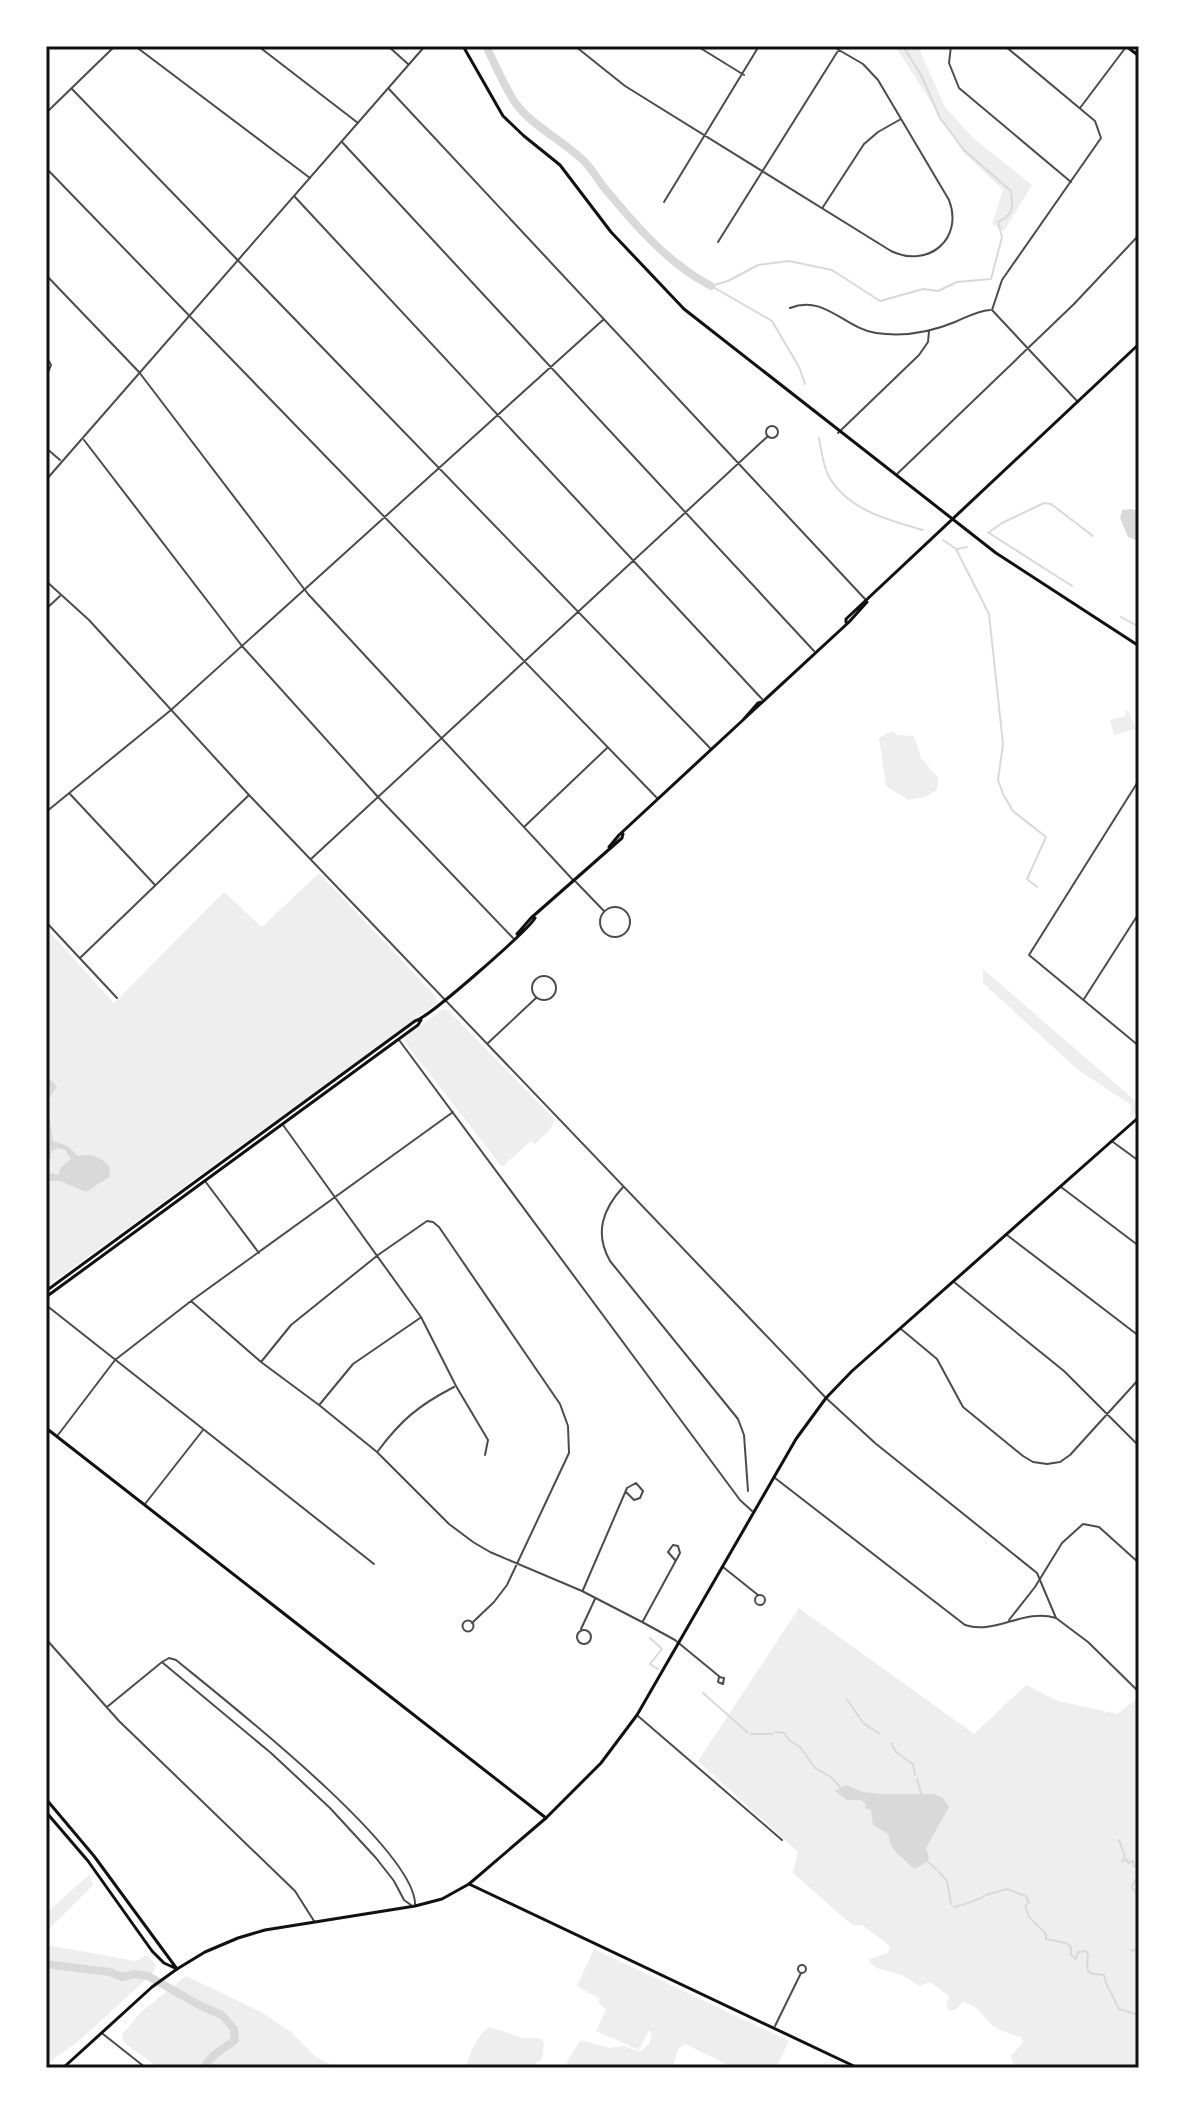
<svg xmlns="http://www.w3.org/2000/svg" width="1185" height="2114" viewBox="0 0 1185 2114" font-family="'Alegreya Sans',sans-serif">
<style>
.green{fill:#eee}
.water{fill:#d9d9d9}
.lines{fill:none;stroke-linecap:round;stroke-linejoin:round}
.stream{stroke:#d9d9d9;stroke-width:2}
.river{stroke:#d9d9d9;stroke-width:8}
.minor{stroke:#4c4c4c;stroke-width:2}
.tertiary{stroke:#4c4c4c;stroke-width:2}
.secondary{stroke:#111;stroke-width:3}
.primary{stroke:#111;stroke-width:3}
.trunk{stroke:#111;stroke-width:3}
.neatline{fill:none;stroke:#111;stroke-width:3}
</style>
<rect width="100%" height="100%" fill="#fff"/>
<!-- green -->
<path class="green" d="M895,46H922L920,51L945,107L973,138L1032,185L1004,231L992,224L1003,190L963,152Z
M1128,710L1136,729L1114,735L1110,720L1126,716L1125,712Z
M892,731L897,735L914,736L921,758L938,778L937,790L926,797L908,800L886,786L879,738Z
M319,873L436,997L437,1003L46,1287V928L114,1003L224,892L262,927Z
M983,969L1139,1104V1110L1130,1117L1131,1105L1077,1069L983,983Z
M442,1010H448L555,1120L549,1131L535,1144L531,1141L502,1167L404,1041L405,1037Z
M799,1608L974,1734L1026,1685L1058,1701L1117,1714L1139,1697V2068L1016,2066L1012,2062L1011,2056L1023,2042L1021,2037C1013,2035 996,2030 990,2023C981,2014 977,2005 963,2002L955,2010H949L946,2005L949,1996L930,1982L919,1986L902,1975L876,1968L869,1962L870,1959L888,1953L890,1946L862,1925H852L793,1873L798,1852L698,1761Z
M89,1875L93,1885L46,1932V1913Z
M46,1945L136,1961L147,1955L156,1965L154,1972L80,2040L46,2065Z
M594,1949L789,2041L776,2068H734L685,2044L678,2049L673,2068H566L568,2059L581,2040L609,2048L624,2046L640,2052L649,2044L652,2035L649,2030L639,2050L596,2031L606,2010L598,2002L600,1999L577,1986Z
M186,1976L261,2012L291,2032L316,2057L339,2068H159L127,2045L123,2041L122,2035L140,2013Z
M489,2027L523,2038H540L544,2043L542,2059L529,2068H465C470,2054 477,2035 489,2027Z"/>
<!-- water -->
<path class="water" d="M1131,509L1139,511V541L1128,537L1120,518L1122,510Z
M46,1075L57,1087L47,1101L53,1141L68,1146L78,1156C90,1153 102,1156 110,1168L109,1177L86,1192L60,1181H46V1172L58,1175L61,1167L71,1159L65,1150L58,1148L51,1151V1158L46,1160Z
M846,1785L863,1792L881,1794H934L943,1798L949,1807L926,1848L929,1858L924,1864L914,1869C902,1855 893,1857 888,1834L873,1825L871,1810L865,1808L866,1804L861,1800H847L835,1791Z"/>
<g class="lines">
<!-- stream -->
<path class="stream" d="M711,286L728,281L758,265L789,261L832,270L880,301L923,289L938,291L957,282L991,279L1002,237L998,222C1014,215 1013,208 1011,191L964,150L940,118L921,75L903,46
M713,287L772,321L799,367L805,384
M819,438C821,450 823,464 828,475C847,510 888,520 923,530
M988,533L1002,523L1044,503L1051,504L1093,536
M989,533L1072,586
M943,540L956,549L989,614L1003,744L998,780L1003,794L1013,811L1046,837L1027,879L1037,887
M957,549L967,547
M1121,617L1139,627
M650,1638L662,1649L650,1664L658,1669
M703,1693L747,1732
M847,1699L863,1723L880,1734
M775,1732L784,1733L788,1739L800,1747L815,1768L831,1777L840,1787
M751,1734H772
M891,1743L896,1752L913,1764L915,1775
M917,1779L922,1796
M1119,1840L1125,1856L1122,1862L1127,1859L1128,1863L1133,1861L1134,1866L1137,1868V1877L1132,1887L1139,1897
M925,1859L936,1869
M938,1871L947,1881L951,1904
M986,1895L1007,1889L1026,1896L1029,1903L1025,1906L1029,1917L1046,1934V1939L1066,1943L1071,1947V1955L1076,1959L1078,1952L1086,1951L1088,1954C1086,1975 1086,1973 1104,1975L1106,1983L1119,2009L1139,2015
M954,1907C959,1906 979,1900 984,1896
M1132,1951L1137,1949L1139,1943"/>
<!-- river -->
<path class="river" d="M486,46C495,64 503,84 514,101C531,126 563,140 584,161C593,170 599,182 607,191C637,227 669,264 711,286
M46,1964L110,1972L122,1977L135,1974L148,1976L201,2006L222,2015L234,2029L235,2040L214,2055L207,2063L210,2068"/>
<!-- minor -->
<path class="minor" d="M135,46L310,178
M258,46L358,123
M388,46L408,64
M575,46L625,86L891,251C928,269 964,239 949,200L878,80L863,64L832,46
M697,46L744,75
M951,46L949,63L959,88L1071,182
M72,89L711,749
M389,89L865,599
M1080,108L1126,47
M46,113L115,46
M342,142L814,651
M46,168L658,799
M295,197L762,699
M664,202L759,46
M823,207L864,144L878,132L901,119
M718,242L841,46
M790,308C824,294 844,328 876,333C903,337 931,332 955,322C967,317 977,311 990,310
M992,310L1002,280L1101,138L1095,121L1005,46
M992,310L1078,402
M46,356L51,365L46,377
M766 432a6 6 0 1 1 12 0a6 6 0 1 1-12 0Z
M838,433L919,355L928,342L929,331
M84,440L242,646L378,797L513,938
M46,448L60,460
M896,475L1074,304L1139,235
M46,609L60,596
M1139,780L1029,955L1139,1046
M70,794L155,885
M46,812L171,710L604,319
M524,827L607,748
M311,859L768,436
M575,881L604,911
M600 922a15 15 0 1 1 30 0a15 15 0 1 1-30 0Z
M46,922L117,998
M80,958L249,795
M532 988a12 12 0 1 1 24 0a12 12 0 1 1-24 0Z
M1084,999L1139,913
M399,1040L740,1500L752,1511
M488,1043L536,998
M283,1125L421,1317L456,1386L488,1440L485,1455
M1113,1142L1139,1161
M205,1181L259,1253
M623,1187C603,1209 594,1233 610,1261L738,1419L744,1435L748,1491
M1061,1187L1139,1246
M1007,1235L1139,1336
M954,1282L1064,1371L1139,1446
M191,1301L261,1362L319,1405L377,1452L449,1524L473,1542L490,1552L582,1591L642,1622L675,1640L720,1677
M46,1305L374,1564
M901,1329L937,1359L963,1407L1023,1456L1033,1462L1047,1464L1060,1462L1070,1455L1139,1379
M261,1362L291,1325L378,1255L427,1221L433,1222L439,1227L560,1404L568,1426L569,1453L507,1585L494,1602L472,1623
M320,1404L353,1364L420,1318
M58,1435L115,1360L191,1301L453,1112
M378,1451C401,1420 419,1405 454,1387
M775,1478L965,1625C996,1635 1024,1608 1056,1618
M145,1504L203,1430
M723,1567L758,1595
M583,1590L627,1488L636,1483L643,1491L640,1498L634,1500L626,1492
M755 1600a5 5 0 1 1 10 0a5 5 0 1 1-10 0Z
M1009,1620L1035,1587L1062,1543L1083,1524L1099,1527L1139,1563
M462.5 1626a5.5 5.5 0 1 1 11 0a5.5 5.5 0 1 1-11 0Z
M643,1621L680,1553L678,1546L673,1545L668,1552L675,1560
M581,1629L595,1599
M577 1637a7 7 0 1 1 14 0a7 7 0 1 1-14 0Z
M46,1639L119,1721L295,1891L314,1921
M163,1663L271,1753L330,1808L376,1858L394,1881L404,1900L411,1905
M719,1677L724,1678L723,1684L718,1682Z
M107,1707L162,1662L169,1658L176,1660C221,1697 419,1851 415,1906
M638,1716L782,1840
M798 1969a4 4 0 1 1 8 0a4 4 0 1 1-8 0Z
M775,2026L801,1973"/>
<!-- tertiary -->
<path class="tertiary" d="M46,275L139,372L308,594L573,880
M46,480L425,46
M46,581L89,620L249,795L826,1398L875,1443L1037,1573L1056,1618L1088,1642L1139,1692
M103,2034L146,2068"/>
<!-- secondary -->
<path class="secondary" d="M463,46L503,116L524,136L560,165L611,232L684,309L996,553L1139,646
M846,622V619L1139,344
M744,719L849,622L867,602
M609,847L619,835L743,720L758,703L762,702
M517,934L531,918L622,838L623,834
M46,1291L415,1021C430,1017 528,930 535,918
M46,1297L418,1025L421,1020
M46,1428L546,1818
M46,1799L94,1856L177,1969
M46,1812L88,1861L152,1951L164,1963L177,1969"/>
<!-- primary -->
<path class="primary" d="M1126,46L1139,56
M469,1884L858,2068"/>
<!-- trunk -->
<path class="trunk" d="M63,2068L152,1987L177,1969L205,1952L238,1938L265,1930L415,1906L442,1899L469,1884L546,1818L601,1763L637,1715L796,1439L826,1398L852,1371L1139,1117"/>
</g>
<!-- border -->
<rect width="1185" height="2114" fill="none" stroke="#ffffff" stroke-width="96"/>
<rect x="48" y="48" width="1089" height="2018" class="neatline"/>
</svg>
